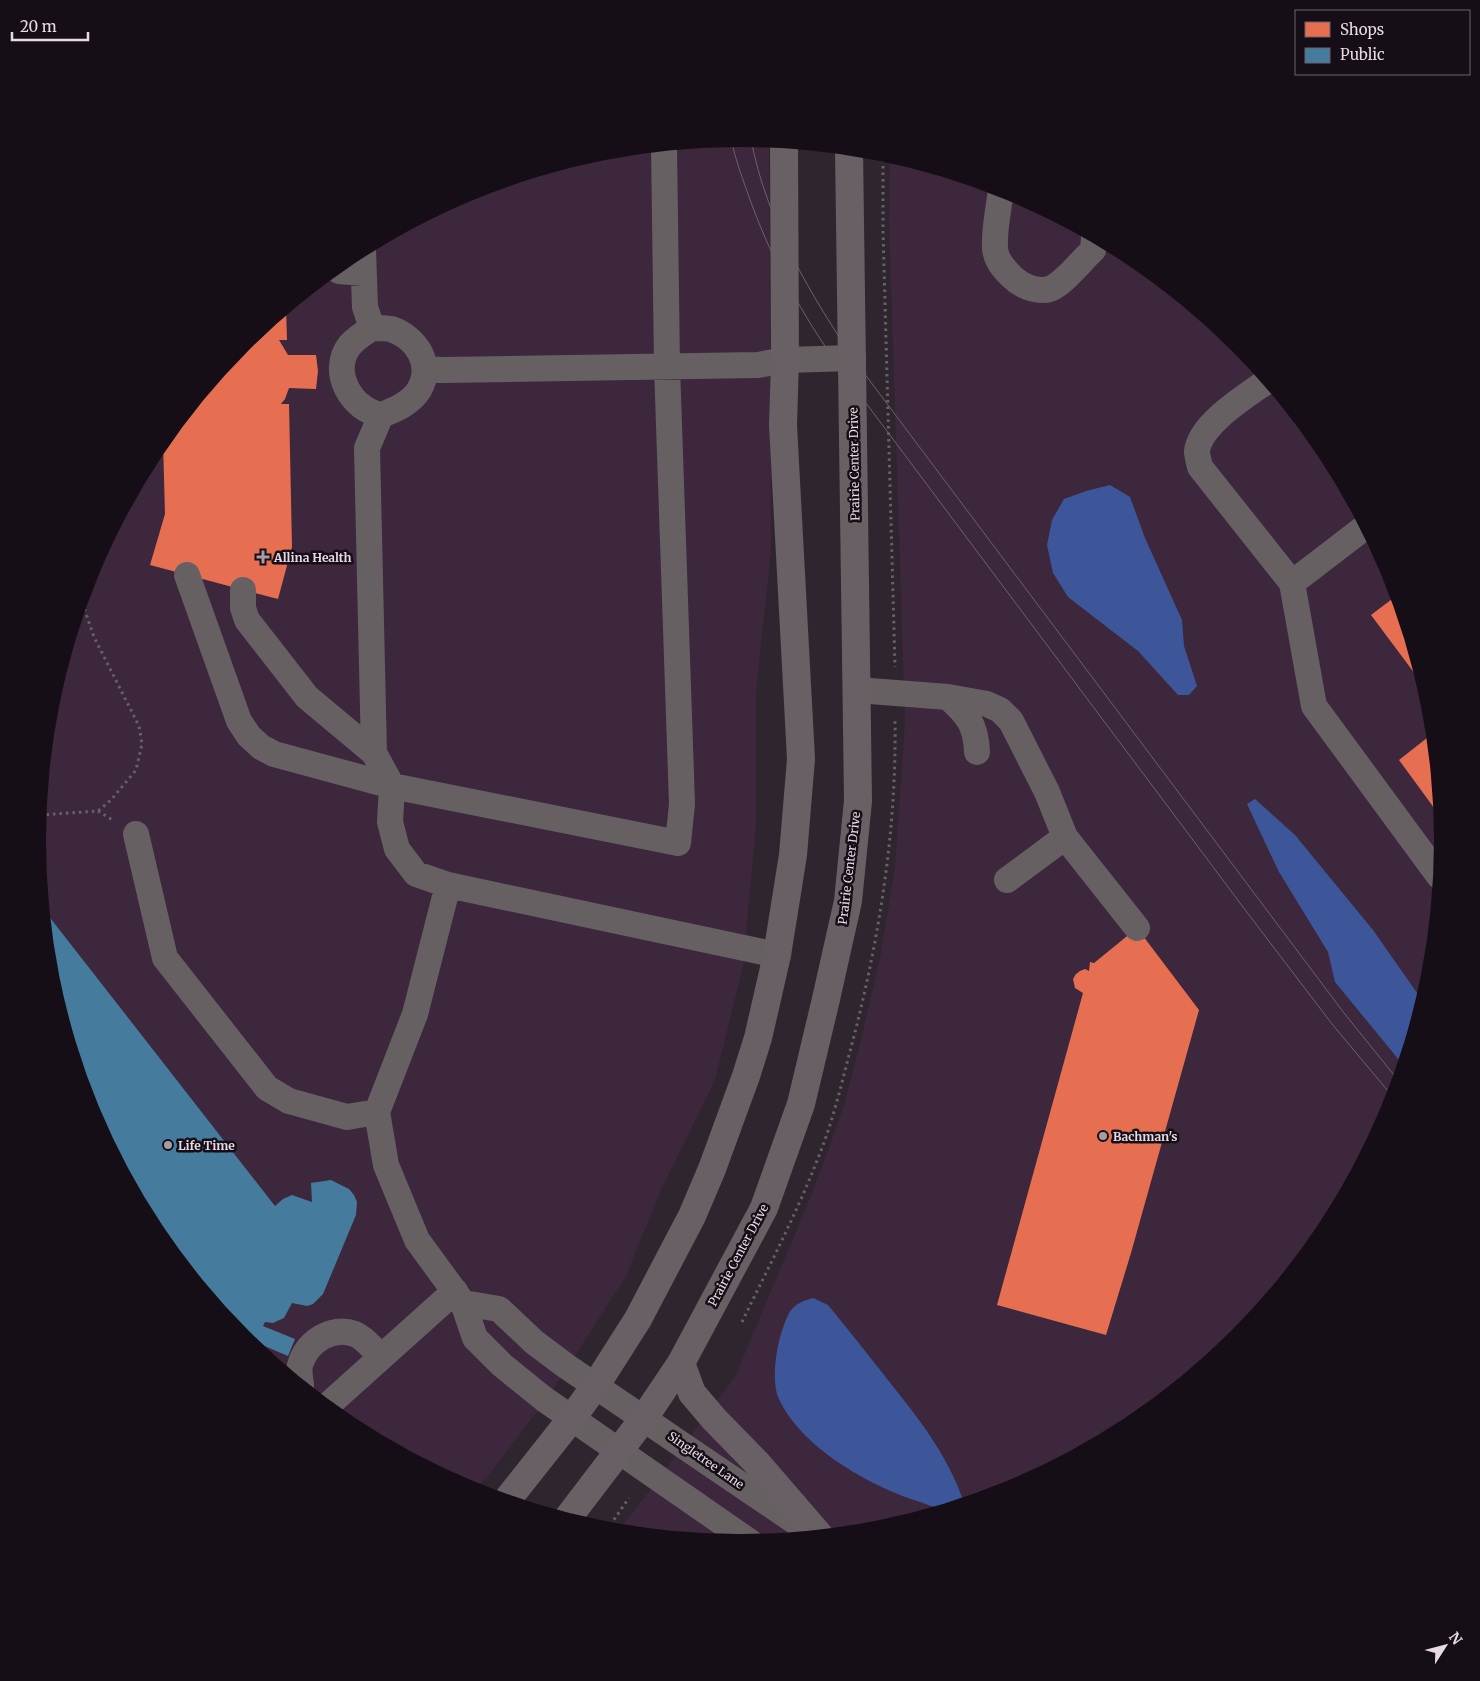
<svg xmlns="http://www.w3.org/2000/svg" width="1480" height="1681" viewBox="0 0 1480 1681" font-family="Merriweather,serif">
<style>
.built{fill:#3d273d}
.water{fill:#3d5699}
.shops{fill:#e76f51}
.public{fill:#457b9d}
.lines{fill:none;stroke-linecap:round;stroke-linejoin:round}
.path{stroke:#676166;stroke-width:3;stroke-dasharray:2.5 4;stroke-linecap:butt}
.minor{stroke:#666063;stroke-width:26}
.major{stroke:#686065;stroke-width:28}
.tram{stroke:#6a6368;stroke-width:1}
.poi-dot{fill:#a79ba6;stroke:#160e16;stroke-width:2}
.labels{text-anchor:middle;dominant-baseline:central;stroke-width:5;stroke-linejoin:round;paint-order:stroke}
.street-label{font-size:12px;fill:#e7dae6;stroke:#160e16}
.poi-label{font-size:12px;font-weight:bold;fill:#e7dae6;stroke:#160e16;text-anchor:start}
</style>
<rect width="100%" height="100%" fill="#2f252f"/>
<!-- built -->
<path class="built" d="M740,138L769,141L771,551L756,690V825L743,966L715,1080L660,1192L626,1276L549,1396L488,1476L473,1490L349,1424L243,1337L156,1231L91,1109L51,977L38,841L51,703L91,571L156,450L243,344L350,256L471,191L603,151Z
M890,156L1009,192L1131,257L1237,344L1324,450L1389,572L1429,704L1442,841L1429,978L1389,1110L1324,1231L1237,1337L1130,1425L1009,1490L877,1530L740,1543L617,1531L629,1518L735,1377L813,1191L843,1109L860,1044L880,958L895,869L905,721L889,220Z"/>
<!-- water -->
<path class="water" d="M1110,485L1130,497L1145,538L1182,620L1184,646L1197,686L1189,695H1178L1138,651L1068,597L1053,573L1047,545L1052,520L1064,499L1086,491Z
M1255,799L1295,835L1373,930L1422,1000L1404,1061L1399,1060L1335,982L1328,952L1279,872L1247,804Z
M813,1298L828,1305C851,1333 873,1361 895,1389C923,1424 950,1460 964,1503C958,1505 949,1510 942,1509C934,1508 925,1503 917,1501C868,1485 801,1447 779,1399C771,1383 776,1348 782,1331C789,1311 791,1304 813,1298Z"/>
<!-- shops -->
<path class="shops" d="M286,308L287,340H279L288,355H316L318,371L316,389L289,388L285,399L281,404H289L292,547L278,599L150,565L165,514L163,441L243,344Z
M1396,596L1424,686L1371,615Z
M1432,734L1440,816L1399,760Z
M1137,928L1199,1010L1131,1253L1106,1335L997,1305L1083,993L1075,988L1073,979L1076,974L1080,971L1085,969L1089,971L1090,962L1094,963Z"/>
<!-- public -->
<path class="public" d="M44,910L275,1206L283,1199L292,1195L312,1202L311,1183L331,1180L349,1189L354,1195L357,1202L356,1215L323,1294L313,1304L307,1306L292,1303L284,1318L273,1323L265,1322L263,1326L295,1339L288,1356L262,1345L259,1350L243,1337L156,1231L91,1109L51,977Z"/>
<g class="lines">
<!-- path -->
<path class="path" d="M883,153V230L895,667
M98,811L114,821
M40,815L98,811L111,800L136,770L142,744L139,726L94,637L82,602
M742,1322C769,1266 798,1211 820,1153C832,1123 840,1090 848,1059C878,948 897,833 895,718
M606,1530L613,1521L629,1498"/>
<!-- minor -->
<path class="minor" d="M1001,189C999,208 994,228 995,247C995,259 1003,268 1011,276C1022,287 1043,296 1057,285C1070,276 1081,261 1093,250L1094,237
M363,249L365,307L372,328C364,333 356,338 350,345C329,372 352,410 381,415L367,448L374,753L392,786L678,843L682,804L667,366L664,145
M336,268L339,271L363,273
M372,328C378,328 385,328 391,329C416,337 434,364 419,390C411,403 395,410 381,415
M425,369L442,370L758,365L785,360L853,358
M1267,381C1246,396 1200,424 1197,451C1197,456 1199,462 1200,467L1292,583L1314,706L1439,876
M187,575L239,721L249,736L261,747L274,754L392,786L390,822L397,849L416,874L448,885L777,955
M1292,583L1365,527
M243,590V608L247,620L307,697L374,753
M857,690L948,697C968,715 976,725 977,752
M948,697L987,704L1000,710L1011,721L1047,792L1065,837L1137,928
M136,834L165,958L267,1088L289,1101L347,1117L377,1112
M1007,880L1065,837
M448,885L415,1014L377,1112L386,1165L417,1240L463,1303L475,1338L502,1365L544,1399L750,1542
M463,1303L499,1309L534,1342L566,1366L809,1531
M301,1385C300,1377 298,1369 301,1362C309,1340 333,1326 355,1334C366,1339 373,1349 381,1357
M327,1406L455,1291"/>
<!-- major -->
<path class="major" d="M681,1363L692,1393L714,1419L756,1462L819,1535
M507,1500L572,1418L596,1385L638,1319L692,1216L712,1169L746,1076L758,1038L777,955L793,855L801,759L783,425L785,360L784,142
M567,1519L644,1418L681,1363L764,1208L801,1104L826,999L848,901L858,801L849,149"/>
<!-- tram -->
<path class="tram" d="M731,139C736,162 744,183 752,205C775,267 802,313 839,367L1246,911L1332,1024L1393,1097
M751,139C766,221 812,298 858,365L1344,1013L1398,1080"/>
</g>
<!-- markers -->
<g class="poi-dot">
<path d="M260.5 549.5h5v5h5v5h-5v5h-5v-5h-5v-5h5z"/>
<circle cx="1103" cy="1136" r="5"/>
<circle cx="168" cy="1145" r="5"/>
</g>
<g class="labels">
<!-- street labels -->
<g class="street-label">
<text transform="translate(854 464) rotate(-91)">Prairie Center Drive</text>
<text transform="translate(849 868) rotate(-83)">Prairie Center Drive</text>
<text transform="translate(738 1255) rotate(-62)">Prairie Center Drive</text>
<text transform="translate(706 1460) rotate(35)">Singletree Lane</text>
</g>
<!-- poi labels -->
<g class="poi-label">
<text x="274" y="557">Allina Health</text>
<text x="1113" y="1136">Bachman's</text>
<text x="178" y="1145">Life Time</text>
</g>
</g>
<!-- crop -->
<path d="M0 0H1480V1681H0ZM739 147H741A693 693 0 0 1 1434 840V841A693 693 0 0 1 741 1534H739A693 693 0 0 1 46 841V840A693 693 0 0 1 739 147Z" fill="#160e16" fill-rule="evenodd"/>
<!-- legend -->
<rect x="1295" y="10" width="175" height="65" fill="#160e16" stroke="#6a6069"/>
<rect x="1305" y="22" width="25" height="15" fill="#e76f51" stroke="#6a6069"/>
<text x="1340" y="35" font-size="15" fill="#e7dae6">Shops</text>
<rect x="1305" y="48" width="25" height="15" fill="#457b9d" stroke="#6a6069"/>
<text x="1340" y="60" font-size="15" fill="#e7dae6">Public</text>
<!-- north arrow -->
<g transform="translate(1445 1646) rotate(54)" stroke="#160e16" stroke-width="4" paint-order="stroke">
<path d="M0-4L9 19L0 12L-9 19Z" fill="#e7dae6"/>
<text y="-8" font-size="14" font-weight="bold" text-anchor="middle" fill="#e7dae6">N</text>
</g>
<!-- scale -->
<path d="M12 32v8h76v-8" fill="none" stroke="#e7dae6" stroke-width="2.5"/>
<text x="20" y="32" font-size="15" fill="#e7dae6" stroke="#160e16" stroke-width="4" paint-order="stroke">20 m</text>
</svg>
